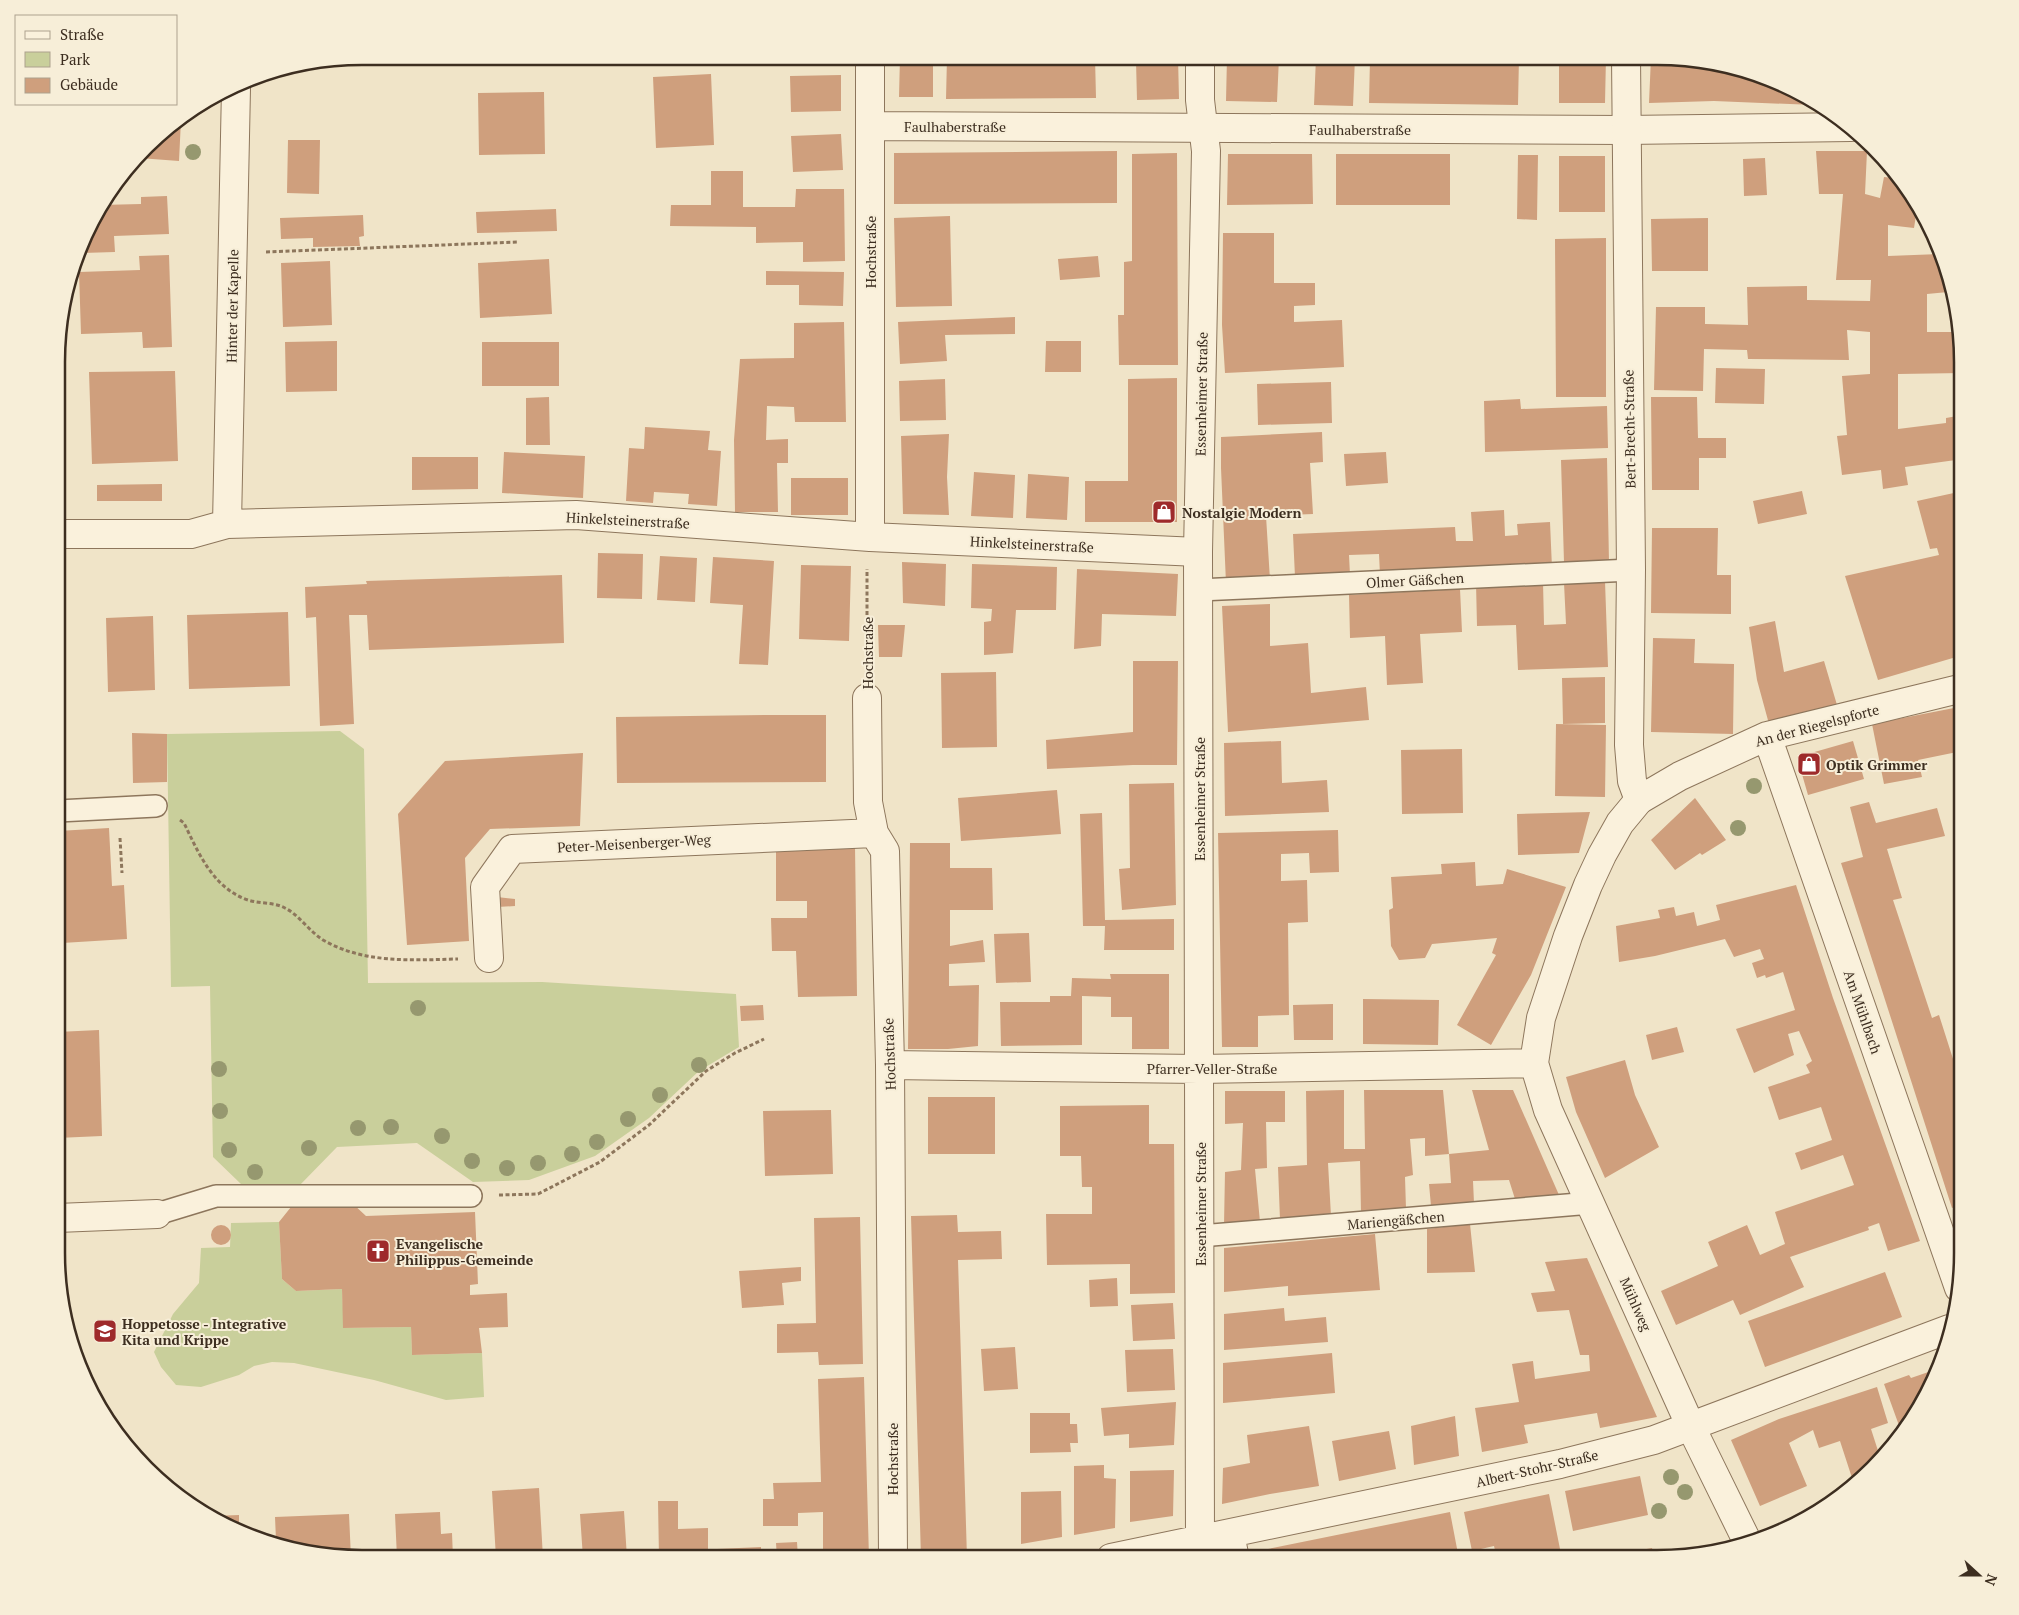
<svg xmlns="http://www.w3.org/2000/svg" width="2019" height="1615" viewBox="0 0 2019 1615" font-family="'PT Serif',serif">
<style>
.green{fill:#c9cf9b}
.building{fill:#cf9f7d}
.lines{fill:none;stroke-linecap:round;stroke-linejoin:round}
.service-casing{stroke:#8d765c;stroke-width:24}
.minor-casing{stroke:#8d765c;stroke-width:30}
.tertiary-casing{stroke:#8d765c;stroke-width:30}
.path{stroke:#8d765c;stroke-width:3;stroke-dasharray:4 2.5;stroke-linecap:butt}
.service{stroke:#faf1dc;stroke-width:21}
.minor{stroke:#faf1dc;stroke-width:28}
.tertiary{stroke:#faf1dc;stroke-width:28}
.tree{fill:#96986f}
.labels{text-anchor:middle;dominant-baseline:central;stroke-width:4;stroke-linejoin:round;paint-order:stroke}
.street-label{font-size:14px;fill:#3d2e20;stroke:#f7eed8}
.poi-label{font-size:14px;font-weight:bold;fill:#3d2e20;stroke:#f7eed8;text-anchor:start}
.rim{fill:none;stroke:#3d2e20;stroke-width:2.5}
</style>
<rect width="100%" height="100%" fill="#f0e4c8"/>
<!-- green -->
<path class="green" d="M340,731L364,749L368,983L542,982L736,994L739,1047L699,1071L649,1118L595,1156L529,1180L473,1182L417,1143L337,1147L299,1186L241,1184L213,1157L210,986L171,987L167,734Z
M279,1222L282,1279L296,1291L342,1289L344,1328L411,1327L412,1355L482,1353L484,1397L446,1400L374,1380L294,1363L272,1362L254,1366L239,1375L201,1387L176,1385L161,1367L154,1352L173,1314L199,1283L201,1248L230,1247L231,1223Z"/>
<!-- building -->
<path class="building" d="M900,57H933V97H899Z
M947,57H1095L1096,98L946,99Z
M1143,57H1178L1179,99L1137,100L1136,61H1143Z
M1227,57H1279L1277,102L1226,101Z
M1316,57H1355L1353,106L1314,105Z
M1428,57H1519L1518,105L1369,103L1370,59H1428Z
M1559,57H1606L1605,103H1559Z
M1651,57H1677L1774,80L1814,105L1714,101L1649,103Z
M711,74L714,145L656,148L653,77Z
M841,75V111L791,112L790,76Z
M544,92L545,154L479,155L478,93Z
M181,120L179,161L139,158L161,132Z
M841,134L843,170L793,172L791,136Z
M288,140H320L319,194L287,193Z
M1117,151V203L894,204V153Z
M1816,151H1867L1865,194L1880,198L1884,177L1894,178L1917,209L1914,228L1888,225V256L1940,254L1954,295L1948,292L1927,294V332H1960L1963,373L1898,374V429L1946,423V418L1963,415V459L1905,467L1908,485L1883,489L1881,470L1842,475L1837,436L1847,435L1842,376L1870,374V332L1847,330L1849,360L1748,359L1747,350L1704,349L1703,391L1654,390L1656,307H1705V324L1748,325L1747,287L1807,286V300L1870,301L1871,280H1836L1843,194H1819Z
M1177,153L1178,365H1119L1118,315H1124V262L1132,261V154Z
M1228,154H1312L1313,204L1227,205Z
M1336,154H1450V205H1336Z
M1518,155H1538L1537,220L1517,219Z
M1559,156H1605V212H1559Z
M1765,158L1767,195L1744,196L1743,159Z
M711,171H743V207H795L796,189H844L845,261L803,262V242L756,243V227L670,226L671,205H711Z
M167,196L169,234L114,236L115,252L82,253L97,209L101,205L141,204V197Z
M556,209L557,231L477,233L476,212Z
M363,215L364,236L359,237L360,246L313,247V238L281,239L280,218Z
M950,216L952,306L896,307L894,218Z
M1708,218V271H1652L1651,219Z
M1223,233H1274V283H1315V305L1294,306V322L1342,320L1344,367L1225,373L1222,325Z
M1606,238V397H1556L1555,239Z
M169,255L172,347L143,348L142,332L81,334L79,272L140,270L139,256Z
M1098,256L1100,277L1060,280L1058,259Z
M549,259L552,314L480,318L478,263Z
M330,261L332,325L283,327L281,263Z
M766,271L844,272L843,306L799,305V285H766Z
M1015,317V334L945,335L947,361L900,364L898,322Z
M844,322L846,422H795L794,407L767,406L766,440L788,439V463H777L778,512H735L734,440L740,359L794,358V323Z
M337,341V391L286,392L285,342Z
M1046,341H1081V372H1045Z
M482,342H559V386H482Z
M1716,368L1765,369L1764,404L1715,403Z
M175,371L178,461L92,464L89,372Z
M1177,378V522H1085V481H1128V379Z
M945,379L946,420L900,421L899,381Z
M1331,382L1332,423L1258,425L1257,384Z
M549,397L550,445H526V398Z
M1651,397H1697L1698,438H1726V458H1699V490H1652Z
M1520,399L1521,409L1607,406L1608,448L1485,452L1484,401Z
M645,427L710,431L708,450L721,451L717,506L688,504L689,494L654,492L653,503L626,501L629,448L644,449Z
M1322,432L1323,462L1310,463L1313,514L1266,516L1270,580L1226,583L1221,468V437Z
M949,434L947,477L949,515L903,514L901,436Z
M504,452L585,456L583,498L502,493Z
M1386,452L1388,483L1346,486L1344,454Z
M412,457H478V489L412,490Z
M1607,458L1609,562H1564L1561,460Z
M974,472L1015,475L1013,518L971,516Z
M1028,474L1069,477L1067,520L1026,518Z
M791,478H848V515H791Z
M162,484V501H97V485Z
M1802,491L1807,514L1758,524L1753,501Z
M1963,491V655L1878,680L1845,576L1939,555L1937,548L1930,549L1917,501Z
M1504,510L1505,536L1518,535L1517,524L1550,522L1552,568L1380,575L1379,554L1349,555L1350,575L1295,577L1293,534L1455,527L1456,541H1473L1471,512Z
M1652,528H1718L1717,575H1731V614L1651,613Z
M598,553L643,554L642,599L597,598Z
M660,556L697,558L695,602L657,600Z
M713,557L774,561L768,665L739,664L743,605L710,603Z
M902,562L946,564L945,606L903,603Z
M972,564L1057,567L1056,610H1016L1013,653L984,655V622L991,621L992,609L971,608Z
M801,565L851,566L849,641L799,639Z
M60,566L65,628L58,629V567Z
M1077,569L1178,574L1176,616L1102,614L1101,646L1074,649Z
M562,575L564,643L369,650L367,615H349L354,724L320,726L316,617L306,618L305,587L367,584L366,581Z
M1605,581L1608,667L1518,670L1516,625L1477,626L1476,583L1543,582L1544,625L1566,624L1564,583Z
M1460,589L1462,632L1420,634L1423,683L1387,685L1385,636L1350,638L1349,595Z
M1270,604V646L1308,643L1311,693L1366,687L1369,720L1228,732L1222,606Z
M288,612L290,686L189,689L187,615Z
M153,616L155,690L108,692L106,618Z
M1775,621L1784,672L1824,661L1837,705L1769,724L1757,680L1749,627Z
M878,625H905L902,657H879Z
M1653,638L1695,639L1694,663L1734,664L1733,734L1651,732Z
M1133,661H1178L1177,765H1133L1047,769L1046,740L1133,732Z
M996,672L997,747L942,748L941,673Z
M1605,677V723L1563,724L1562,678Z
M1959,707L1962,724V751L1918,760L1922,777L1884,784L1872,724Z
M765,715H826V782L617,783L616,717Z
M1556,724L1606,725L1605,797L1555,796Z
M132,733L167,734V782L133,783Z
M1281,741L1282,783L1327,780L1329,812L1225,816L1224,743Z
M1853,741L1864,779L1808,795L1797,757Z
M1462,749L1463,813L1402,814L1401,750Z
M583,753L580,826L490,829L465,858L469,941L407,945L398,814L445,761Z
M1174,783L1176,905L1122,910L1119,869L1130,868L1129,784Z
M1057,790L1061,834L961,841L958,798Z
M1695,798L1726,840L1702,855L1700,853L1675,870L1651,840Z
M1869,802L1876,823L1937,808L1945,836L1887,849L1902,898L1893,900L1932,1018L1939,1015L1962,1087V1204L1952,1208L1841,863L1863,857L1850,807Z
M1590,812L1579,853L1518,855L1517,814Z
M1102,813L1105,920L1174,919V950H1104L1105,926H1083L1080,814Z
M109,828L112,886L124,885L127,939L62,943L58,889V831Z
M1338,830L1339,872L1310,873L1309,853L1281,854V881L1307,880L1308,922L1288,923L1289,1015L1258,1016V1047H1222L1218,833Z
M910,843H950V868H992L993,910H950V946L983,940L985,962L949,964V986L979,985L978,1046L948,1049H908Z
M776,846H855L857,996L798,997L796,951H772L771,918H807V901H776Z
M1475,862L1476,886L1503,884L1507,869L1566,887L1531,975L1491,1045L1457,1025L1496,955L1492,953L1497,938L1432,944L1425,958L1399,960L1391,946L1389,910L1393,908L1391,877L1442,874L1441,864Z
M1796,885L1833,998L1920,1241L1888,1251L1879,1223L1868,1227L1869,1230L1790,1257L1804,1287L1740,1315L1733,1300L1676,1325L1661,1291L1718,1266L1708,1242L1747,1225L1760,1255L1785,1244L1775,1212L1854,1185L1843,1155L1801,1170L1795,1153L1832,1140L1821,1107L1779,1120L1768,1087L1810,1073L1806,1065L1812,1061L1799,1031L1788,1034L1794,1055L1754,1073L1736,1029L1795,1010L1783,972L1766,978L1765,975L1757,978L1752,963L1764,959L1760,949L1734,957L1725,939L1655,956L1619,962L1616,926L1660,918L1658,910L1674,907L1676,916L1694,912L1697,926L1720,920L1716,905Z
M497,897L515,899V906L497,907Z
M1029,933L1031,982L996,983L994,934Z
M1110,974H1169V1049H1132V1017H1111V997L1082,996V1045L1001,1046L1000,1002H1050V996H1071L1072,978L1111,979Z
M1363,999L1439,1000L1438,1045L1363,1044Z
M1333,1004V1040H1294L1293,1005Z
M763,1005L764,1020L741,1021L740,1006Z
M1677,1027L1684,1052L1652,1060L1646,1035Z
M99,1030L102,1136L57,1138V1032Z
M1625,1060L1635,1095L1659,1147L1605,1178L1576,1112L1566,1077Z
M1344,1090V1149H1365L1364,1090H1443L1449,1154L1425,1156V1138L1410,1139L1413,1175L1405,1177L1406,1209L1361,1213L1360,1161L1328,1163L1331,1216L1280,1220L1278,1167L1307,1165L1306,1091Z
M1472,1090H1513L1559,1195L1515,1199L1509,1180L1473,1181L1474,1203L1431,1206L1429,1184L1451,1183L1449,1154L1489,1150Z
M1225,1091H1285V1122H1266L1267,1168L1255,1169L1260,1222L1224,1225L1225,1172L1241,1170L1243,1123L1225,1124Z
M928,1097H995V1154H928Z
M1149,1105V1144H1174L1175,1293L1130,1294V1264L1047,1265L1046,1214H1092V1187H1082L1081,1156H1060V1106Z
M831,1110L833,1174L765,1176L763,1111Z
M352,1203L366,1216L475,1212L478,1284L470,1285V1295L507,1293L508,1327L479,1328L482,1353L412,1355L411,1327L343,1328L342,1289L296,1291L282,1279L279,1222L291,1207Z
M957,1215L958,1232L1001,1231L1002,1259L958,1260L967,1558H921L911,1216Z
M860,1217L863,1364L819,1365L818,1352L777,1353V1324L816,1323L814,1218Z
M1470,1224L1475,1272L1427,1273V1229Z
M211 1235a10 10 0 1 1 20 0a10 10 0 1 1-20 0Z
M1375,1234L1380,1290L1288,1296V1286L1224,1292V1248Z
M1587,1258L1657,1417L1600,1428L1597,1413L1524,1425L1528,1443L1482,1452L1475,1408L1519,1402L1512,1364L1533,1361L1535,1379L1590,1371L1589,1355H1580L1569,1310L1537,1312L1531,1293L1555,1291L1545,1262Z
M801,1267V1281L782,1283L784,1305L742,1308L739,1271Z
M1885,1272L1902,1317L1765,1367L1748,1321Z
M1117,1278L1118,1306L1090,1307L1089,1280Z
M1173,1303L1175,1339L1133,1341L1131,1305Z
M1284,1308L1285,1321L1326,1317L1328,1342L1224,1350V1314Z
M1015,1347L1018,1389L984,1391L981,1349Z
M1173,1349L1175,1390L1127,1392L1125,1350Z
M1332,1353L1335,1393L1223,1403V1363Z
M1940,1368L1939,1370L1901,1431L1884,1384L1909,1375L1911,1378Z
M864,1377L869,1558H823V1512L798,1513V1526H763V1499H774L773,1483L821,1482L818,1379Z
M1877,1387L1888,1423L1871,1429L1881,1460L1858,1480L1853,1481L1840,1441L1819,1448L1813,1430L1789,1443L1807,1486L1760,1506L1731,1440L1779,1419Z
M1176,1402L1174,1445L1129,1448V1434L1104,1436L1101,1408Z
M1030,1413H1070V1424H1077L1078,1443H1070L1071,1452L1030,1453Z
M1455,1416L1459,1456L1414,1465L1411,1426Z
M1309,1426L1319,1486L1270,1494L1222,1504L1223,1468L1250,1463L1247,1435Z
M1389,1431L1396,1469L1339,1481L1332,1441Z
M1104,1465V1478L1116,1479L1115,1528L1074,1535V1466Z
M1174,1470L1173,1516L1130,1522V1471Z
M1640,1476L1648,1515L1573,1531L1565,1491Z
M539,1488L543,1558H496L492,1491Z
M1061,1491L1062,1537L1021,1544V1492Z
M1549,1494L1562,1559H1497L1494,1546L1472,1551L1464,1512Z
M658,1501H678V1529L708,1528V1553H681V1558H659Z
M624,1511L627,1558H583L580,1514Z
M440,1512L441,1534L452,1533L453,1558H397L395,1514Z
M1450,1512L1459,1559H1259L1258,1551Z
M349,1514L351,1558H342L269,1541L276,1540L275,1517Z
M239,1515V1532L214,1516Z
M797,1542L798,1558H777L776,1543Z
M761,1547V1558H718L717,1549Z
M1652,1548L1654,1559H1619V1554Z"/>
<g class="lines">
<!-- service casing -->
<g class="service-casing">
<path id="service" d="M1199,590L1631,570
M58,811L156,806
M157,1214L216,1196H471
M1200,1236L1591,1203"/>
</g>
<!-- minor casing -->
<g class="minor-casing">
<path id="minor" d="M870,56V537
M870,126L1625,130L1851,127
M227,524L236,88
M58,534H191L227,524L576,515L870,537L1198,552
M867,698L868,802L874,833L885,851L890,1065L893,1558
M1767,736L1959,1288
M1639,800L1680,776L1767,736L1963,688
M489,958L485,887L512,849L874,833
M890,1065L1199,1069L1200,1541
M57,1218L157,1214
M1230,1534L1235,1559
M1111,1558L1560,1464L1654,1440L1949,1329"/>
</g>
<!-- tertiary casing -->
<g class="tertiary-casing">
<path id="tertiary" d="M1200,57V100L1206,151L1198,552L1199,1069L1534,1063
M1626,57L1631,570L1629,745L1632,781L1639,800L1620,823L1602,855L1588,885L1568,936L1541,1018L1534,1063L1548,1110L1691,1427L1747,1541"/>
</g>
<!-- path -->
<path class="path" d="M266,252L518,242
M867,667V569
M180,820L184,823C199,854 213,888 248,900C260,904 274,902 285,908C299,915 309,931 323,940C365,964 412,960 458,959
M120,838L122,873
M499,1195L538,1194L600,1162L649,1125L706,1071L735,1053L764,1039"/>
<!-- service -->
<use href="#service" class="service"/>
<!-- minor -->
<use href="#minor" class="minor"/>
<!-- tertiary -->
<use href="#tertiary" class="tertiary"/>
</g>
<!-- trees -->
<g class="tree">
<circle cx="193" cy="152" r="8"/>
<circle cx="1754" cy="786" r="8"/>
<circle cx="1738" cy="828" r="8"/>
<circle cx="418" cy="1008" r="8"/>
<circle cx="699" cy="1065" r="8"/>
<circle cx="219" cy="1069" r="8"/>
<circle cx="660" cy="1095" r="8"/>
<circle cx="220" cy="1111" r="8"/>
<circle cx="628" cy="1119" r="8"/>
<circle cx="391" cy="1127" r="8"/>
<circle cx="358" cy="1128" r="8"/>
<circle cx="442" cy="1136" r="8"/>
<circle cx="597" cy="1142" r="8"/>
<circle cx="309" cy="1148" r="8"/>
<circle cx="229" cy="1150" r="8"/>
<circle cx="572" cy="1154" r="8"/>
<circle cx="472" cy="1161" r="8"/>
<circle cx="538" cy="1163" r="8"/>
<circle cx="507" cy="1168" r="8"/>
<circle cx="255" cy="1172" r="8"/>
<circle cx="1671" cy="1477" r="8"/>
<circle cx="1685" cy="1492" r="8"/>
<circle cx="1659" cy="1511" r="8"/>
</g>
<!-- icons -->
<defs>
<g id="shop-square" transform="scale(1.25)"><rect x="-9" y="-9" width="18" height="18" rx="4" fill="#9e2a2b" stroke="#f7eed8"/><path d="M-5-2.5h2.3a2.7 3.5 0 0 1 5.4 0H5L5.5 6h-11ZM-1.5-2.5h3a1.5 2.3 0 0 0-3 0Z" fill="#fff"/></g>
<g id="church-square" transform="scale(1.25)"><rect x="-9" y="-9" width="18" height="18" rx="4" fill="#9e2a2b" stroke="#f7eed8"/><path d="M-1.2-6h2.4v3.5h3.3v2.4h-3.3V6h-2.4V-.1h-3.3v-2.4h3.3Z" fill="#fff"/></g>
<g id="school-square" transform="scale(1.25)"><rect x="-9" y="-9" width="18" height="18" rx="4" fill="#9e2a2b" stroke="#f7eed8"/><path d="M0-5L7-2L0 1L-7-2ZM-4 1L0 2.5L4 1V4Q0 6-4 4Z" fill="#fff"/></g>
</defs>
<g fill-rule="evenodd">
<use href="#shop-square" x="1164" y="512"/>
<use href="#shop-square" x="1809" y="764"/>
<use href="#church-square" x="378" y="1251"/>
<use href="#school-square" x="105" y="1331"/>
</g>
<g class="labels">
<!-- street labels -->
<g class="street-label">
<text x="955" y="126">Faulhaberstraße</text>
<text x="1360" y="129">Faulhaberstraße</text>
<text transform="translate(870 252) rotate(-90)">Hochstraße</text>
<text transform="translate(232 306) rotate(-89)">Hinter der Kapelle</text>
<text transform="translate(1201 394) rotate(-89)">Essenheimer Straße</text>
<text transform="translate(1629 429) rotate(-91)">Bert-Brecht-Straße</text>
<text transform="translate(628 520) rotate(3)">Hinkelsteinerstraße</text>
<text transform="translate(1032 544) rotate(3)">Hinkelsteinerstraße</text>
<text transform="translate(1415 580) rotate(-3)">Olmer Gäßchen</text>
<text transform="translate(867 653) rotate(-90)">Hochstraße</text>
<text transform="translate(1817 725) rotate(-15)">An der Riegelspforte</text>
<text transform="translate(1199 799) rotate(-90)">Essenheimer Straße</text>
<text transform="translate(634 843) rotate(-3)">Peter-Meisenberger-Weg</text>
<text transform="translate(1863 1012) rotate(71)">Am Mühlbach</text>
<text transform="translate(889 1054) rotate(-92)">Hochstraße</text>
<text x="1212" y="1068">Pfarrer-Veller-Straße</text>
<text transform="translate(1200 1204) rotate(-90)">Essenheimer Straße</text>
<text transform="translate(1396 1220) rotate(-5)">Mariengäßchen</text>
<text transform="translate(1636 1304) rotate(66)">Mühlweg</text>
<text transform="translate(892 1459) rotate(-90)">Hochstraße</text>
<text transform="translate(1537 1468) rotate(-13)">Albert-Stohr-Straße</text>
</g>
<!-- poi labels -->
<g class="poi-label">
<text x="1182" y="512">Nostalgie Modern</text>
<text x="1826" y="764">Optik Grimmer</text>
<text x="396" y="1243">Evangelische<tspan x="396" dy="16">Philippus-Gemeinde</tspan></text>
<text x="122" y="1323">Hoppetosse - Integrative<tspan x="122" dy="16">Kita und Krippe</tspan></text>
</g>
</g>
<!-- crop -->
<path d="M0 0H2019V1615H0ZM362 65H1657A297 297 0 0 1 1954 362V1253A297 297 0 0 1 1657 1550H362A297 297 0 0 1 65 1253V362A297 297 0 0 1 362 65Z" fill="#f7eed8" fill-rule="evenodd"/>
<path class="rim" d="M362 65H1657A297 297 0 0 1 1954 362V1253A297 297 0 0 1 1657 1550H362A297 297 0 0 1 65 1253V362A297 297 0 0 1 362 65Z"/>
<!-- legend -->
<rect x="15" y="15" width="162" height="90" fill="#f7eed8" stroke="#ada18e"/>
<rect x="25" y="31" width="25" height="8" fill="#faf1dc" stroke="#ada18e"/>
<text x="60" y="40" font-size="15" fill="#3d2e20">Straße</text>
<rect x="25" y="52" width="25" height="15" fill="#c9cf9b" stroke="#ada18e"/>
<text x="60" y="65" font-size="15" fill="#3d2e20">Park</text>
<rect x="25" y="78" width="25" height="15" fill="#cf9f7d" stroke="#ada18e"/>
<text x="60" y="90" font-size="15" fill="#3d2e20">Gebäude</text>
<!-- north arrow -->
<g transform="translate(1979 1575) rotate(111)" stroke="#f7eed8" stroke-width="4" paint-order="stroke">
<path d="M0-4L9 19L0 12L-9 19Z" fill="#3d2e20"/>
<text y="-8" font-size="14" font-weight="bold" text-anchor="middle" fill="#3d2e20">N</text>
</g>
</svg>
